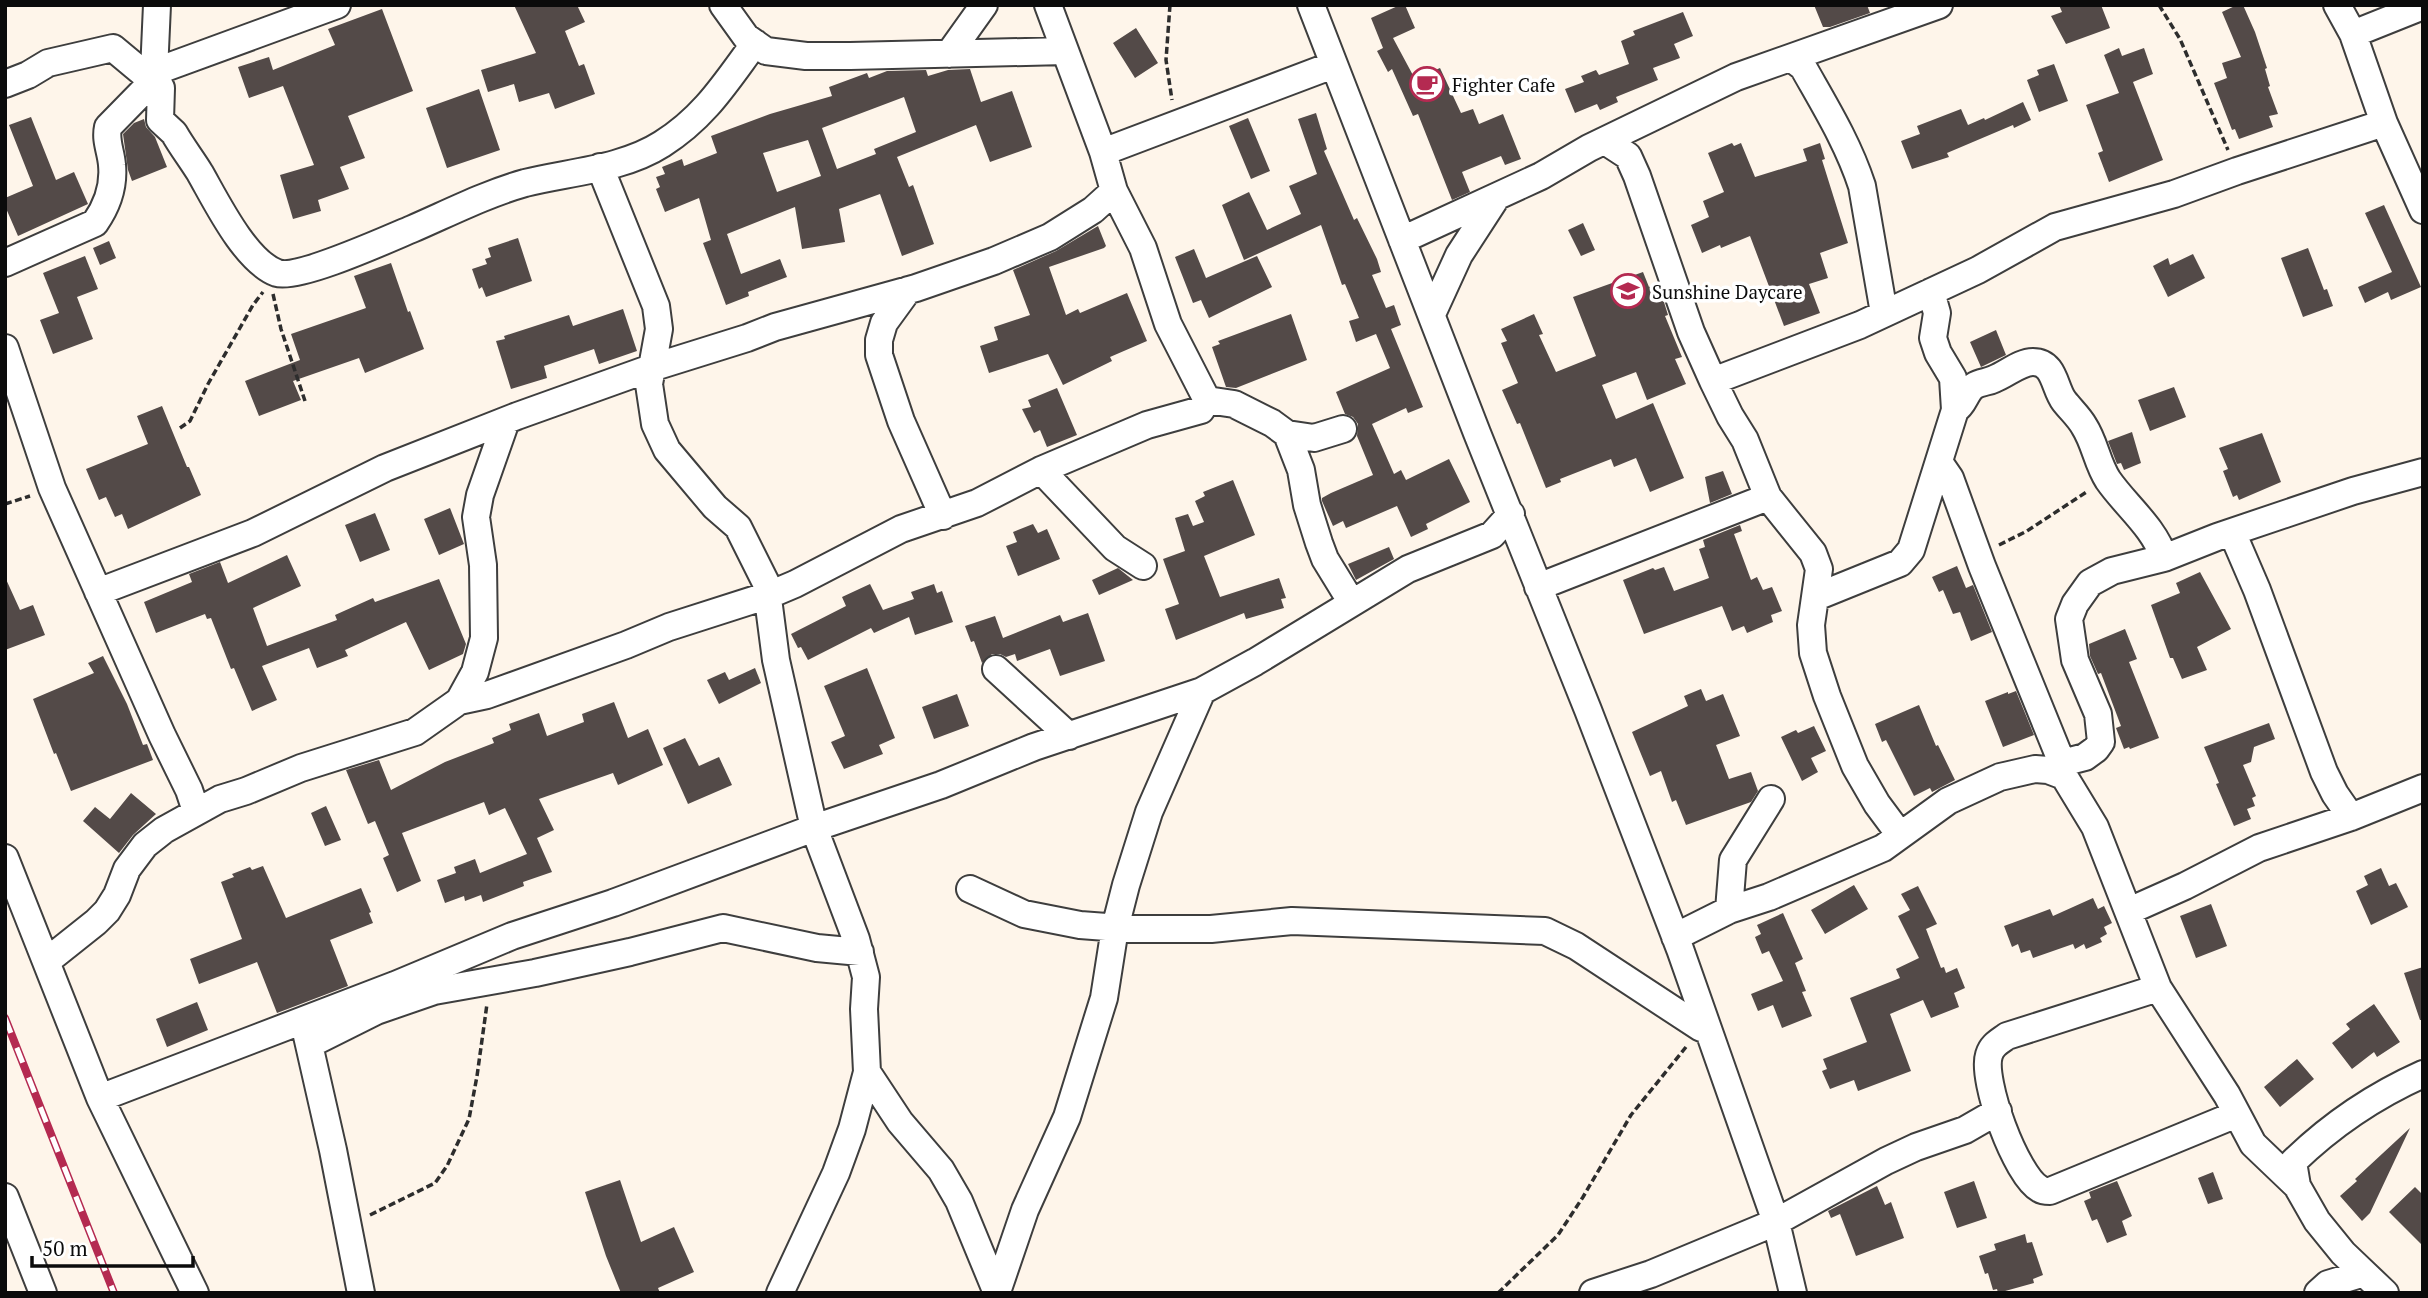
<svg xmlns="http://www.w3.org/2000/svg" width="2428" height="1298" viewBox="0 0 2428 1298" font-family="'PT Serif',serif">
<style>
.building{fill:#534a48;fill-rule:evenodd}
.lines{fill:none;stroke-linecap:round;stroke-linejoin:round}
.minor-casing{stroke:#3e3e3e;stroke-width:30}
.path{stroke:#2d2d2d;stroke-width:3.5;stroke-dasharray:7 3.5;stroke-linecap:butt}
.minor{stroke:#fff;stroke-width:26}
.rail-casing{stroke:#b42a51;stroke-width:8}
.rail{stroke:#fff;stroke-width:5;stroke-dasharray:16;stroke-linecap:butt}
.labels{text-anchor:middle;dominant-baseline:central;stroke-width:7;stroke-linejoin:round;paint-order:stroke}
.poi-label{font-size:19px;fill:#0b0b0b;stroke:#fff;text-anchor:start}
</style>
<rect width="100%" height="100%" fill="#fef5ea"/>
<!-- building -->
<path class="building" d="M514,5H577L585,22L565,31L579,66L584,64L595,94L555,109L549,93L519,102L514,84L488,92L481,70L536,53Z
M1400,5H1405L1415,28L1393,38L1415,79L1440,68L1461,113L1473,109L1479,124L1503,114L1521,159L1505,165L1501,156L1462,172L1470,192L1452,200L1418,114L1413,116L1392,69L1388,72L1377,51L1383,48L1371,18Z
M1814,5H1867L1870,13L1830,27H1823Z
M2059,5H2101L2110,28L2066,44L2051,16L2062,12Z
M2237,5H2243L2255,32L2267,68L2265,69L2270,86L2268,87L2278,114L2269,116L2273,127L2239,139L2235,129L2232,130L2214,83L2227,78L2222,63L2241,57L2222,12Z
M382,9L413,91L348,116L365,158L340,167L349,189L318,200L321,211L293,219L280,175L314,165L283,86L249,98L238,67L269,57L273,70L335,45L328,29Z
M1683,12L1693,36L1674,44L1680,58L1653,68L1658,80L1616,97L1618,102L1600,110L1597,104L1575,113L1565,89L1584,82L1581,76L1596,70L1599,75L1629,64L1621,41L1635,35L1633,31Z
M1136,28L1158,63L1135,78L1113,43Z
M2119,48L2122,56L2144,48L2153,74L2133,82L2163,160L2109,182L2098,153L2103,151L2086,105L2119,93L2104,55Z
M2054,64L2068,101L2039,112L2027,80L2039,75L2037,70Z
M970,69L981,102L1012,91L1032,147L990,162L976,125L897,157L909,187L913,185L934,244L902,256L880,194L839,209L845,242L802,249L795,207L727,234L741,274L780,259L787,277L748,292L749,296L726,305L703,243L711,240L699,198L665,212L656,189L660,187L656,177L665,174L662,167L682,159L684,166L717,153L711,136L770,114L832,96L829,87L867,73L869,78L887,71L926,70L928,76L948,70ZM904,97L916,132L874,149L876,154L837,169L822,128ZM808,140L821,176L777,192L763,153Z
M479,89L500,150L447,168L426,108Z
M2023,102L2031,120L2014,128L2013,125L1947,153L1949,157L1912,169L1901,141L1920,134L1917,126L1961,109L1968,125L1984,118L1985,120Z
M1316,113L1327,149L1324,151L1354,220L1357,218L1377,259L1381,272L1372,275L1386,308L1394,305L1401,325L1391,329L1423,407L1408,413L1406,408L1372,424L1394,474L1401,470L1406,480L1449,459L1470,502L1426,524L1428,529L1411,537L1397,506L1346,528L1343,521L1333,526L1322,501V498L1331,493L1373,475L1357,436L1358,424L1353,417L1345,414L1336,392L1390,368L1376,334L1356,342L1349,321L1359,318L1345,284L1342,285L1321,225L1244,260L1222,205L1249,192L1267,230L1301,214L1289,186L1317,174L1298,119Z
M31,117L56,180L74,172L88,204L18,236L5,206V198L33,186L9,125Z
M1248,118L1270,171L1251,179L1229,126Z
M144,119L146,127L155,137L167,167L132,181L128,170L123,134L134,123Z
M1732,143L1734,146L1741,143L1755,177L1807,161L1803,149L1820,143L1825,159L1822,160L1848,243L1820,253L1828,278L1809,284L1820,313L1784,326L1750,236L1721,248L1720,245L1702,253L1691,225L1709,217L1703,201L1724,192L1708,153Z
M2384,205L2421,287L2391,300L2388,292L2365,303L2358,287L2392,272L2365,213Z
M1583,223L1595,250L1581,256L1568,230Z
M1098,226L1106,246L1104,248L1049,267L1066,315L1078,309L1080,313L1127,293L1147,341L1110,357L1112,361L1063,385L1048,354L989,373L980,346L998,340L994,327L1030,315L1013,270L1056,251Z
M518,238L532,281L486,297L482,287L479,289L472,269L487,264L485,259L491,257L488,248Z
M109,241L116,258L100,265L93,248Z
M2308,248L2324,290L2327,289L2333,306L2303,317L2281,258Z
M1194,249L1206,278L1257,256L1272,287L1209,318L1201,300L1193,303L1175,257Z
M2193,254L2205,278L2168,297L2153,266L2168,258L2170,265Z
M85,256L98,289L77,297L93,339L53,354L40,320L59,313L43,273Z
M391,263L408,312L410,311L424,349L365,373L359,358L293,381L301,400L259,416L245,381L300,360L291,334L366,308L354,276Z
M1643,272L1649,287L1658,283L1668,315L1665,316L1682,357L1675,359L1686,384L1647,400L1636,372L1602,385L1616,419L1653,403L1684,478L1650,492L1636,458L1614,467L1611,459L1560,479L1561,482L1546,488L1520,423L1517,424L1502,390L1518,383L1501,343L1507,341L1501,329L1534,314L1543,334L1539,335L1556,372L1596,356L1573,297Z
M623,309L637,351L599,364L594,349L544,366L547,378L511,389L496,341L505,339L504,336L569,315L573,326Z
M1291,314L1307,360L1236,388L1226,387L1212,347L1220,344L1218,341Z
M1996,330L2006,355L1981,367L1970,342Z
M2174,387L2186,417L2150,431L2138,400Z
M1057,388L1077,435L1047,447L1040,430L1034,433L1022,409L1031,407L1028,400Z
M162,406L187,467H189L201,495L128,529L122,514L115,517L106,497L99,500L86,469L148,444L137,416Z
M2132,432L2141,463L2124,470L2121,463L2117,464L2108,441Z
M2262,433L2281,482L2239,500L2237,495L2233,497L2223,471L2228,469L2219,448Z
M1723,471L1732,494L1710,503L1705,477Z
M1233,480L1255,535L1204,556L1220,597L1279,578L1286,598L1281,599L1284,608L1246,619L1244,613L1176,640L1165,609L1179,604L1163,559L1185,551L1175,518L1188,514L1193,526L1204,522L1195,501L1205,496L1203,492Z
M450,508L464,544L439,555L424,519Z
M375,513L390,550L360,562L345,525Z
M1033,524L1038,533L1047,529L1060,559L1018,576L1006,546L1017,542L1013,532Z
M1740,525L1742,531L1734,534L1751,580L1757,577L1763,590L1772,587L1782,611L1771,615L1773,622L1747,633L1744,626L1732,631L1722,606L1644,634L1623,580L1653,568L1655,570L1664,567L1674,591L1709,578L1699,549L1705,547L1703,540Z
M1389,547L1394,559L1356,580L1348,564Z
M287,555L301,586L253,608L267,646L337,620L335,615L373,598L375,602L439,579L466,644L463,654L429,670L406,622L345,650L348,656L317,668L309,648L262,666L277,700L252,711L234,668L231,669L211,618L207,619L205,614L156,633L144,602L192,582L189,574L220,562L228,583Z
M1957,566L1966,588L1973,585L1992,632L1971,641L1960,612L1953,614L1943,590L1939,592L1932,577Z
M1118,568L1133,580L1099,595L1092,580Z
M2200,572L2231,629L2197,647L2207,670L2182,679L2173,658H2170L2151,605L2180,593L2176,583Z
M5,577L20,610L33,605L45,635L5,650Z
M870,584L883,610L914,599L911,592L934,584L937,593L942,591L953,622L915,635L909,617L874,633L871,628L808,660L801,647L798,648L791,634L846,606L842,597Z
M1088,613L1105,661L1060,676L1050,649L1017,661L1015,654L1006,657L1000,654H992L982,663L974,641L971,642L965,626L995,616L1003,638L1060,615L1063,622Z
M2125,629L2137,659L2129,662L2159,738L2130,749L2129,747L2124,749L2116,728L2121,726L2101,673L2098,674L2090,656L2089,644Z
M103,656L127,704L143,745L147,744L153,760L71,791L56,753L54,754L33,699L94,673L88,663Z
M755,668L761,683L719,704L707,680L725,672L729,680Z
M867,668L895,738L879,745L883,754L844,769L831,742L845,736L824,686Z
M1701,689L1706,701L1723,694L1740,736L1716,745L1729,779L1751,772L1758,791L1751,802L1686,825L1676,800L1672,802L1661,771L1650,776L1632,732L1688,706L1684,696Z
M2016,691L2034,735L2003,747L1985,701L2008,692V694Z
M957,694L969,726L934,739L922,707Z
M614,702L628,738L648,729L663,765L618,785L613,773L539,799L554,830L537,838L552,872L523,882L524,886L483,902L481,895L465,901L464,896L445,903L437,880L456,873L454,867L475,859L480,873L527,854L505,808L489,815L484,802L402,833L421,881L397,892L383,858L389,855L375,821L368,824L346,770L379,760L391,790L445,762L494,743L492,738L511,730L509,724L539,713L547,736L584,722L582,714Z
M1919,705L1936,746L1938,745L1955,780L1932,792L1930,788L1914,796L1886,740L1882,742L1875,724Z
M2269,723L2275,739L2254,747L2251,762L2243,765L2256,796L2252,798L2255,806L2247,809L2251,819L2234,826L2216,784L2219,783L2204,747Z
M1814,726L1826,751L1811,758L1818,772L1802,781L1781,737L1796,730L1798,733Z
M685,738L699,766L719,757L732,785L688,804L663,748Z
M131,793L156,814L133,835L119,853L83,821L95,807L110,819Z
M326,806L341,840L325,846L311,813Z
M263,866L286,918L361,888L371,912L369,913L373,923L330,940L348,986L277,1013L257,962L199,984L190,959L242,939L221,882L234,877L232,874L250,867L252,870Z
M2381,868L2389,886L2396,883L2408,907L2371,925L2356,891L2368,885L2364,876Z
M1854,885L1868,909L1825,934L1811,910Z
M1918,886L1937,924L1926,929L1941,968L1944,967L1946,973L1957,968L1965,988L1954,993L1959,1007L1931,1018L1923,1000L1890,1014L1911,1071L1858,1091L1854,1080L1830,1089L1822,1071L1827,1069L1823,1059L1867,1042L1850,998L1900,978L1896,969L1919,958L1898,916L1910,910L1901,894Z
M2093,898L2098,909L2104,906L2112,923L2104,927L2107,934L2100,938L2102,942L2086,949L2084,944L2075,949L2073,944L2033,958L2030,950L2021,953L2018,944L2012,947L2004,926L2050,909L2053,916Z
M2211,904L2227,946L2196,958L2180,916Z
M1783,913L1803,959L1795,963L1806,991L1802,992L1812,1016L1782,1028L1773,1005L1758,1011L1751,994L1783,981L1769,951L1762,954L1755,937L1761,934L1757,925Z
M2423,967V1020H2420L2404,973Z
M197,1002L208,1030L167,1047L156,1019Z
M2374,1004L2400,1042L2377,1057L2374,1052L2352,1069L2332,1043L2350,1029L2346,1024Z
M2297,1059L2314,1079L2280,1107L2264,1087Z
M2410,1128L2370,1213L2362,1221L2340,1196L2357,1181L2355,1179Z
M2213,1172L2223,1199L2208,1204L2198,1178Z
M620,1180L641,1242L674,1227L694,1272L658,1288L660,1293H621L606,1256L585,1192Z
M1974,1181L1987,1218L1957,1228L1944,1192Z
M2117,1181L2132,1216L2122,1221L2127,1235L2107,1243L2097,1219L2092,1221L2084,1201L2091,1198L2089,1192Z
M1877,1186L1885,1205L1891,1202L1904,1238L1856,1256L1840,1214L1831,1218L1828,1211Z
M2415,1187L2423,1195V1246L2389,1212Z
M2025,1234L2027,1243L2032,1242L2043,1275L2033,1279L2034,1283L1998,1293L1997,1289L1993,1290L1988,1273L1985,1274L1979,1256L1996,1250L1994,1244Z"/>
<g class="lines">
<!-- minor casing -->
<g class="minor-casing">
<path id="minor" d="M157,5L154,72L160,86
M723,5L746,37L766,51L806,56H850L1065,51
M1048,5L1103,152L1114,191L1143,248L1168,324L1207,400L1234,404L1272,423L1287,434L1301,470L1307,505L1319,543L1325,559L1352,603
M1311,5L1477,433L1588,710L1680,949L1776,1222L1793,1293
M2337,5L2353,34L2384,123L2423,210
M2353,34L2423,6
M949,54L984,5
M1791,58L1803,67C1825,106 1848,143 1862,186L1884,313
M154,72L337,5
M5,84L28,75L48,63L113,48L161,88L160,120L174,133C182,147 192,160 200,173C216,201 245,261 277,273C298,280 388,239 412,229C449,213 486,194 525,183C570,172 623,169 662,144C705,117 726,82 755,43
M1605,141L1628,156L1637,176L1691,332L1713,381L1730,416L1745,440L1768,497L1813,553L1819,569L1811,625L1813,653L1827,696L1855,766L1877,804L1900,835
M1103,152L1333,65
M600,167L656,306L659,329L649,384L655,424L667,450L715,507L738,527L766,583L776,660L814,828L856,939L866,977L864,1009L867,1072L900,1122L941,1170L959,1201L997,1293
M1402,240L1541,176L1589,148L1736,77L1939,5
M5,263L95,223C107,206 114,186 112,165C111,151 105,141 108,127L154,80
M908,290L884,323L879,340V355L901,421L943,516
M1432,314L1459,255L1496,198
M5,348L52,488L162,735L189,790L196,811
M1713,381L1860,325L1978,270L2055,227L2174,194L2237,171L2384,123
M1955,410C1965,404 1965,392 1974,386C1980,382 1988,382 1994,379C2007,374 2020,362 2033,362C2055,362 2054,388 2064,401C2071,410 2079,417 2084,426C2095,443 2097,463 2108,480C2126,506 2154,527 2164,558
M1287,434L1314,438L1343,429
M1939,462L1950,478L1982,566L2062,763L2064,776
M1041,470L1115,548L1143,566
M2232,532L2257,590L2324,772L2335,794L2351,817
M1538,587L1768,497
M98,592L253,533L385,468L517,416L651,368L747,338L775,327L916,288L994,261L1050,237L1093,210L1114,191
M1816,597L1900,563L1911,550L1955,410L1953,378L1938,353L1933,338L1937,313L1931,292
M996,669L1069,736
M459,701L475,672L484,638L483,565L476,517L480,495L506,421
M2062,763L2085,757L2096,749L2101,742L2098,714L2075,660L2069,619L2075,604L2090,583L2112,571L2164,558L2217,537L2353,491L2423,472
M5,858L100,1098L195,1293
M970,889L1024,914L1080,925L1133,929H1211L1292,921L1545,931L1576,946L1701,1028
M1729,910L1733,860L1771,799
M2129,911L2185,886L2259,848L2351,817L2423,788
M1675,937L1729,910L1769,897L1883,848L1948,801L2000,777L2035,769L2048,770L2064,776L2095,827L2158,988L2227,1095L2253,1144L2297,1186L2317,1221L2343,1253L2385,1293
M47,961L96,922L107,911L117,895L127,869L145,845L164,830L220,799L246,791L301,768L415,732L459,701L487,695L626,645L669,627L769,595L795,584L901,529L977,503L1041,470L1147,425L1201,410L1207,400
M2158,988L2007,1036C1999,1042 1992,1045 1989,1055C1981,1080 2016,1176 2040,1189C2043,1191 2046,1191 2050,1191L2237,1114
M305,1027L333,1150L361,1293
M310,1044L376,1011L434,991L535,973L630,952L723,928L817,948L860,952
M100,1098L395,985L512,936L613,903L814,828L941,785L1034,747L1202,691L1255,662L1408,569L1492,535L1511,514
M2297,1186L2293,1162C2330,1126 2376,1095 2423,1074
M5,1197L43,1293
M997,1292L1025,1210L1067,1117L1104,998L1115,928L1126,885L1149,812L1202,691
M780,1293L836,1173L852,1129L867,1072
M1593,1293L1651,1274L1776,1222L1886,1161L1916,1147L1965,1130L1998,1111
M2318,1293L2328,1284L2364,1273"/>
</g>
<!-- path -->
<path class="path" d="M1170,5L1166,60L1172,100
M2159,5L2180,39L2228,150
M273,294L281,329L305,401
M180,428L190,421L208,384L253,305L263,292
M5,504L30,496
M1999,545L2027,531L2088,491
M5,1018L114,1293
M370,1215L435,1183L447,1166L469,1119L477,1076L487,1004
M1498,1293L1558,1235L1583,1197L1631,1115L1686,1047"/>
<!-- minor -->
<use href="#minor" class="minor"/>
<!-- rail casing -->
<g class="rail-casing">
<path id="rail" d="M5,1018L114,1293"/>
</g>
<!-- rail -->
<use href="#rail" class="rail"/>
</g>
<!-- icons -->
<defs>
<g id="cafe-ring" transform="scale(1.75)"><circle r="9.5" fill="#fff" stroke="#b42a51" stroke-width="1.5"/><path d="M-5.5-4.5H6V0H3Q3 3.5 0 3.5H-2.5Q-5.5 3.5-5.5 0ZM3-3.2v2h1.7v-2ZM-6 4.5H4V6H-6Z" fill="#b42a51"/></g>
<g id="school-ring" transform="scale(1.75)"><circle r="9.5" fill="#fff" stroke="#b42a51" stroke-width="1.5"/><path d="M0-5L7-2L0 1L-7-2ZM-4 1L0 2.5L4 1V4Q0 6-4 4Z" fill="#b42a51"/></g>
</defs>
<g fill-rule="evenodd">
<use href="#cafe-ring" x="1427" y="84"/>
<use href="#school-ring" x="1628" y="291"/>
</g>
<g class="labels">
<!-- poi labels -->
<g class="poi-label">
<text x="1452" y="84">Fighter Cafe</text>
<text x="1652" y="291">Sunshine Daycare</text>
</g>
</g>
<!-- border -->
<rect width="2428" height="1298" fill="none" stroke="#0b0b0b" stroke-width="14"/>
<!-- scale -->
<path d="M32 1256v10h161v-10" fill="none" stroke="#0b0b0b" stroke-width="3.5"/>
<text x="42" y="1256" font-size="21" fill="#0b0b0b" stroke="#ffffff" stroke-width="5" paint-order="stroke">50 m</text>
</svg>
